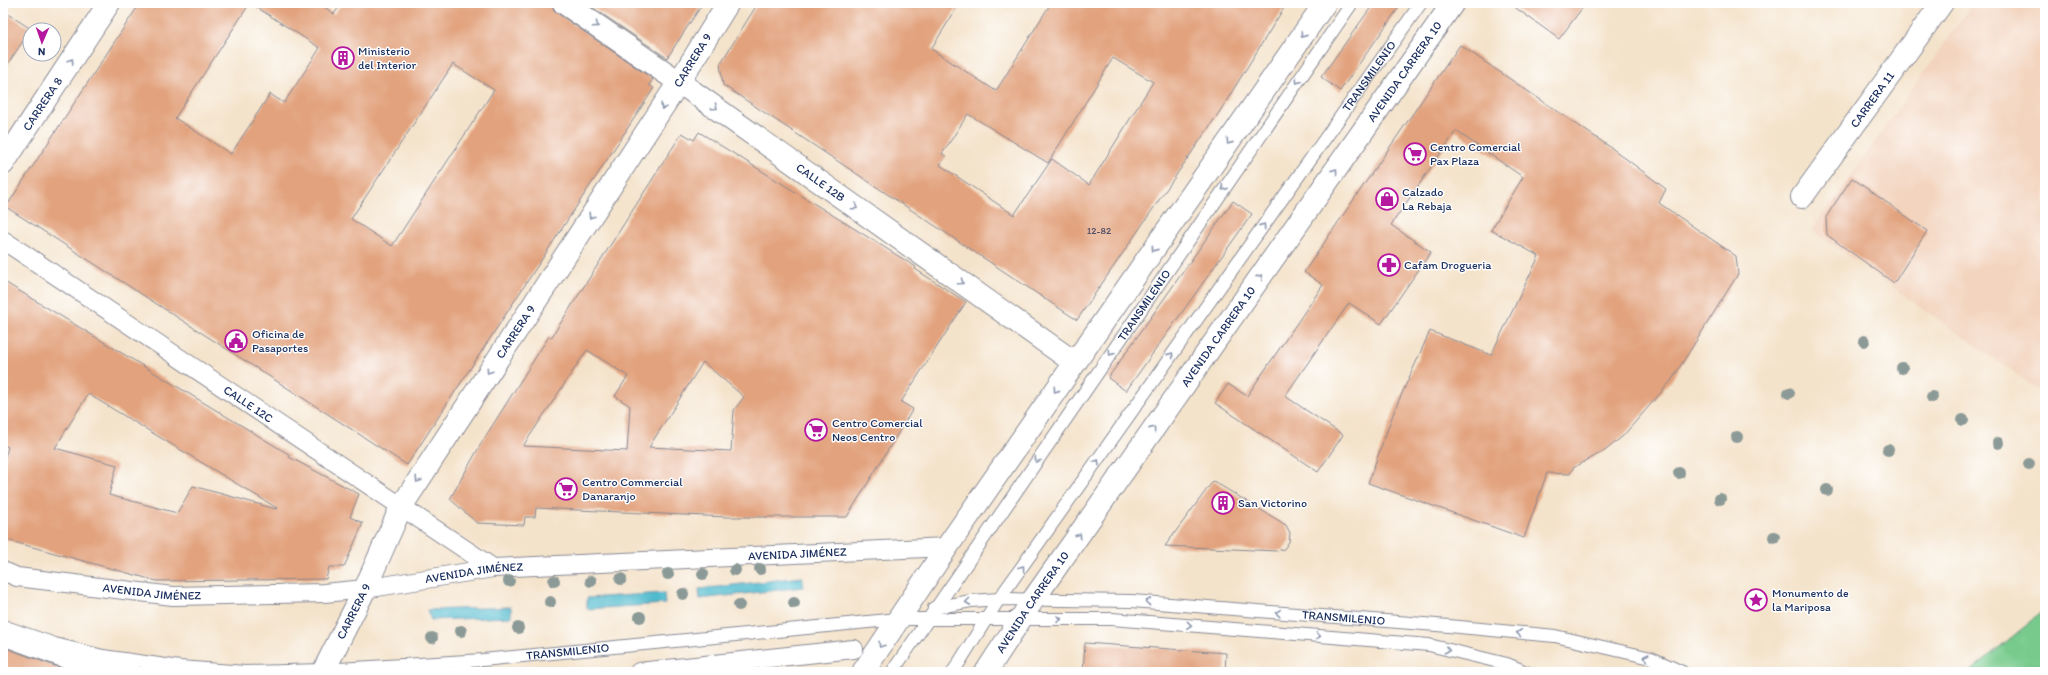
<svg xmlns="http://www.w3.org/2000/svg" width="2048" height="675" viewBox="0 0 2048 675" font-family="Itim,sans-serif">
<style>
.built{fill:#f3d4be}
.green{fill:#77ca8c;stroke:#497c75}
.water{fill:#51bbce;stroke:#367596}
.building{fill:#e2a27d;fill-rule:evenodd}
.lines{fill:none;stroke-linecap:round;stroke-linejoin:round}
.service-casing{stroke:#888994;stroke-width:14}
.pedestrian-casing{stroke:#888994;stroke-width:20}
.minor-casing{stroke:#888994;stroke-width:24}
.tertiary-casing{stroke:#888994;stroke-width:24}
.primary-casing{stroke:#888994;stroke-width:24}
.service{stroke:#fff;stroke-width:12}
.pedestrian{stroke:#fff;stroke-width:18}
.minor{stroke:#fff;stroke-width:22}
.tertiary{stroke:#fff;stroke-width:22}
.primary{stroke:#fff;stroke-width:22}
.tree{fill:#8c9a97}
.oneway{stroke:#8d97ae}
.labels{text-anchor:middle;dominant-baseline:central;stroke-width:3;stroke-linejoin:round;paint-order:stroke}
.number-label{font-size:10px;fill:#4d4c66}
.poi-label{font-size:12px;fill:#1b2f5e;stroke:#fff;text-anchor:start}
.street-label{font-size:12px;fill:#1b2f5e;stroke:#fff}
</style>
<rect width="100%" height="100%" fill="#fff"/>
<filter id="ink" filterUnits="userSpaceOnUse"><feTurbulence type="fractalNoise" baseFrequency=".025" numOctaves="2"/><feDisplacementMap in="SourceGraphic" scale="8" xChannelSelector="R" yChannelSelector="G"/><feConvolveMatrix kernelMatrix="1 2 1 2 8 2 1 2 1" color-interpolation-filters="sRGB"/></filter>
<filter id="wash" filterUnits="userSpaceOnUse"><feTurbulence type="fractalNoise" baseFrequency=".012" numOctaves="4" result="noise"/><feDisplacementMap in="SourceGraphic" scale="16" xChannelSelector="R" yChannelSelector="G"/><feGaussianBlur stdDeviation="0.9" result="paint"/><feColorMatrix in="noise" values="0 0 0 0 0 0 0 0 0 0 0 0 0 0 0 0 0 1.4 0 .05"/><feComposite in="paint" operator="in"/></filter>
<g filter="url(#wash)">
<rect width="100%" height="100%" fill="#f4e3cb"/>
<!-- built -->
<path class="built" d="M1973,3H2045V395L1812,230Z"/>
<!-- green -->
<path class="green" d="M2045,610V672H1969Z"/>
<!-- water -->
<path class="water" d="M802,577L804,587L700,599L699,589Z
M664,593L665,604L587,609V598Z
M511,607V617L431,620L427,610Z"/>
<g id="blocks">
<!-- building -->
<path class="building" d="M140,3H250L175,118L231,154L270,94L284,103L320,48L250,3H319L334,14L342,3H552L553,9L557,13L653,79L649,85L654,88L407,465L6,207ZM453,64L494,90L392,246L351,219Z
M586,3H703L667,58Z
M758,3H960L931,49L996,91L1051,3H1287L1220,111L1077,320L723,85L720,64ZM1113,58L1153,82L1089,185L1052,159L1014,215L940,165L946,156L942,154L968,114L1048,163Z
M1374,3H1402L1340,91L1321,77Z
M1509,3H1586L1559,39Z
M3,11L31,29L3,71Z
M1460,45L1613,149L1666,189L1659,203L1736,256L1738,274L1671,381L1623,436L1606,450L1573,468L1570,474L1547,473L1524,538L1368,483L1395,409L1430,331L1491,355L1539,256L1491,230L1523,177L1456,131L1391,225L1431,252L1381,324L1349,303L1285,396L1343,435L1318,472L1215,403L1228,384L1247,396L1323,285L1304,272Z
M699,132L916,267L915,269L966,302L901,402L913,409L847,517H727L536,508L535,517H525L524,525L477,523L450,499L482,442L549,336L551,338L682,133L694,140ZM587,350L628,376L615,396L630,406L627,451L523,446ZM703,362L744,397L734,410L731,451L649,447Z
M1852,178L1927,231L1894,283L1827,235L1826,217Z
M1233,201L1252,214L1126,391L1108,378Z
M3,281L290,455L289,457L359,494L350,517L363,523L344,567H329L326,579L157,581L3,539V464L8,447L3,444ZM88,394L277,508L276,509L193,486L177,513L109,495L117,465L55,448Z
M1213,481L1286,525L1290,533L1289,542L1284,549L1277,551L1165,546Z
M1085,643L1226,653L1225,672H1083Z
M3,647L63,669L76,672H3Z"/>
</g>
</g>
<g filter="url(#ink)">
<use href="#blocks" fill-opacity="0" stroke="#888994" stroke-width="1"/>
<g class="lines">
<!-- service casing -->
<g class="service-casing">
<g id="service">
<path id="s1" d="M934,608L971,601L999,599L1132,601L1449,626L1555,636L1651,658L1682,672"/>
<path id="s2" d="M3,626L55,644L103,656L180,667L245,672L323,670L483,660L898,619H1112L1429,645L1507,664L1526,672"/>
<path id="s3" d="M892,672L1352,3"/>
<path id="s4" d="M953,672L999,599L1421,3"/>
</g>
</g>
<!-- pedestrian casing -->
<g class="pedestrian-casing">
<g id="pedestrian">
<path id="s5" d="M3,240L493,568"/>
<path id="s6" d="M3,571L17,577L173,596L324,593L365,589L493,568L947,547"/>
<path d="M3,636L66,659L131,672"/>
<path d="M639,672L854,649"/>
</g>
</g>
<!-- minor casing -->
<g class="minor-casing">
<g id="minor">
<path id="s7" d="M564,3L679,82L1075,363"/>
<path id="s8" d="M1802,197L1942,3"/>
</g>
</g>
<!-- tertiary casing -->
<g class="tertiary-casing">
<g id="tertiary">
<path id="s9" d="M3,164L109,3"/>
<path id="s10" d="M323,672L365,589L401,507L679,82L728,3"/>
</g>
</g>
<!-- primary casing -->
<g class="primary-casing">
<g id="primary">
<path d="M863,672L947,547L1325,3"/>
<path id="s11" d="M986,672L1033,600L1453,3"/>
</g>
</g>
<!-- service -->
<use href="#service" class="service"/>
<!-- pedestrian -->
<use href="#pedestrian" class="pedestrian"/>
<!-- minor -->
<use href="#minor" class="minor"/>
<!-- tertiary -->
<use href="#tertiary" class="tertiary"/>
<!-- primary -->
<use href="#primary" class="primary"/>
</g>
<!-- trees -->
<g class="tree">
<circle cx="1864" cy="341" r="6"/>
<circle cx="1902" cy="368" r="6"/>
<circle cx="1789" cy="393" r="6"/>
<circle cx="1932" cy="397" r="6"/>
<circle cx="1963" cy="420" r="6"/>
<circle cx="1737" cy="437" r="6"/>
<circle cx="1998" cy="443" r="6"/>
<circle cx="1888" cy="450" r="6"/>
<circle cx="2029" cy="464" r="6"/>
<circle cx="1679" cy="473" r="6"/>
<circle cx="1827" cy="490" r="6"/>
<circle cx="1720" cy="499" r="6"/>
<circle cx="1774" cy="537" r="6"/>
<circle cx="760" cy="569" r="6"/>
<circle cx="735" cy="570" r="6"/>
<circle cx="668" cy="574" r="6"/>
<circle cx="703" cy="574" r="6"/>
<circle cx="621" cy="579" r="6"/>
<circle cx="509" cy="581" r="6"/>
<circle cx="554" cy="581" r="6"/>
<circle cx="591" cy="581" r="6"/>
<circle cx="683" cy="594" r="6"/>
<circle cx="550" cy="602" r="6"/>
<circle cx="794" cy="603" r="6"/>
<circle cx="739" cy="605" r="6"/>
<circle cx="640" cy="617" r="6"/>
<circle cx="518" cy="628" r="6"/>
<circle cx="461" cy="631" r="6"/>
<circle cx="432" cy="638" r="6"/>
</g>
<!-- one-way arrows -->
<defs><path id="oneway-chevron" d="M-2-3.5L2.5 0L-2 3.5" fill="none" stroke-width="1.6" stroke-linecap="round" stroke-linejoin="round"/></defs>
<g class="oneway">
<use href="#oneway-chevron" transform="translate(596 25) rotate(34)"/>
<use href="#oneway-chevron" transform="translate(1303 35) rotate(125)"/>
<use href="#oneway-chevron" transform="translate(71 61) rotate(-57)"/>
<use href="#oneway-chevron" transform="translate(1298 81) rotate(125)"/>
<use href="#oneway-chevron" transform="translate(663 107) rotate(123)"/>
<use href="#oneway-chevron" transform="translate(715 107) rotate(35)"/>
<use href="#oneway-chevron" transform="translate(1229 142) rotate(125)"/>
<use href="#oneway-chevron" transform="translate(1335 171) rotate(-55)"/>
<use href="#oneway-chevron" transform="translate(1224 188) rotate(125)"/>
<use href="#oneway-chevron" transform="translate(855 207) rotate(35)"/>
<use href="#oneway-chevron" transform="translate(591 216) rotate(123)"/>
<use href="#oneway-chevron" transform="translate(1263 226) rotate(-55)"/>
<use href="#oneway-chevron" transform="translate(1154 249) rotate(125)"/>
<use href="#oneway-chevron" transform="translate(1260 277) rotate(-55)"/>
<use href="#oneway-chevron" transform="translate(961 282) rotate(35)"/>
<use href="#oneway-chevron" transform="translate(1111 353) rotate(125)"/>
<use href="#oneway-chevron" transform="translate(1171 355) rotate(-55)"/>
<use href="#oneway-chevron" transform="translate(489 371) rotate(123)"/>
<use href="#oneway-chevron" transform="translate(1056 390) rotate(125)"/>
<use href="#oneway-chevron" transform="translate(1153 429) rotate(-55)"/>
<use href="#oneway-chevron" transform="translate(1037 460) rotate(124)"/>
<use href="#oneway-chevron" transform="translate(1097 462) rotate(-56)"/>
<use href="#oneway-chevron" transform="translate(418 480) rotate(123)"/>
<use href="#oneway-chevron" transform="translate(1079 536) rotate(-55)"/>
<use href="#oneway-chevron" transform="translate(1022 568) rotate(-54)"/>
<use href="#oneway-chevron" transform="translate(968 602) rotate(173)"/>
<use href="#oneway-chevron" transform="translate(1148 602) rotate(-175)"/>
<use href="#oneway-chevron" transform="translate(1278 613) rotate(-175)"/>
<use href="#oneway-chevron" transform="translate(1059 619)"/>
<use href="#oneway-chevron" transform="translate(1189 625) rotate(5)"/>
<use href="#oneway-chevron" transform="translate(1519 633) rotate(-174)"/>
<use href="#oneway-chevron" transform="translate(1318 636) rotate(5)"/>
<use href="#oneway-chevron" transform="translate(881 645) rotate(123)"/>
<use href="#oneway-chevron" transform="translate(1447 650) rotate(13)"/>
<use href="#oneway-chevron" transform="translate(1646 657) rotate(-166)"/>
</g>
</g>
<!-- icons -->
<defs>
<g id="building-ring" transform="scale(1.15)"><circle r="9.5" fill="#fff" stroke="#b5179e" stroke-width="1.5"/><path d="M-4-6H4V6H1V3H-1V6H-4ZM-2.5-4.3h1.7v1.8h-1.7ZM.8-4.3h1.7v1.8H.8ZM-2.5-1h1.7V.8h-1.7ZM.8-1h1.7V.8H.8Z" fill="#b5179e"/></g>
<g id="supermarket-ring" transform="scale(1.15)"><circle r="9.5" fill="#fff" stroke="#b5179e" stroke-width="1.5"/><path d="M-6-5.5h2.5l.6 2H6L4.5 2H-2.5L-4.4-4H-6ZM-1.5 3.2a1.3 1.3 0 1 0 .1 0ZM3 3.2a1.3 1.3 0 1 0 .1 0Z" fill="#b5179e"/></g>
<g id="shop-ring" transform="scale(1.15)"><circle r="9.5" fill="#fff" stroke="#b5179e" stroke-width="1.5"/><path d="M-5-2.5h2.3a2.7 3.5 0 0 1 5.4 0H5L5.5 6h-11ZM-1.5-2.5h3a1.5 2.3 0 0 0-3 0Z" fill="#b5179e"/></g>
<g id="pharmacy-ring" transform="scale(1.15)"><circle r="9.5" fill="#fff" stroke="#b5179e" stroke-width="1.5"/><path d="M-2-6h4v4h4v4h-4v4h-4v-4h-4v-4h4Z" fill="#b5179e"/></g>
<g id="civic-ring" transform="scale(1.15)"><circle r="9.5" fill="#fff" stroke="#b5179e" stroke-width="1.5"/><path d="M-.6-6.5H3V-4.5H.6V-3L4-1V1h2V6H-6V1h2V-1L-.6-3ZM-1.2 2.5V6h2.4V2.5Z" fill="#b5179e"/></g>
<g id="sight-ring" transform="scale(1.15)"><circle r="9.5" fill="#fff" stroke="#b5179e" stroke-width="1.5"/><path d="M0-6L1.8-2.2L6-1.7L2.9 1.2L3.7 5.4L0 3.3L-3.7 5.4L-2.9 1.2L-6-1.7L-1.8-2.2Z" fill="#b5179e"/></g>
</defs>
<g fill-rule="evenodd">
<use href="#building-ring" x="343" y="58"/>
<use href="#supermarket-ring" x="1415" y="154"/>
<use href="#shop-ring" x="1387" y="199"/>
<use href="#pharmacy-ring" x="1389" y="265"/>
<use href="#civic-ring" x="236" y="341"/>
<use href="#supermarket-ring" x="816" y="430"/>
<use href="#supermarket-ring" x="566" y="489"/>
<use href="#building-ring" x="1223" y="503"/>
<use href="#sight-ring" x="1756" y="600"/>
</g>
<g class="labels">
<!-- number labels -->
<g class="number-label">
<text x="1099" y="230">12-82</text>
</g>
<!-- poi labels -->
<g class="poi-label">
<text x="358" y="51">Ministerio<tspan x="358" dy="14">del Interior</tspan></text>
<text x="1430" y="147">Centro Comercial<tspan x="1430" dy="14">Pax Plaza</tspan></text>
<text x="1402" y="192">Calzado<tspan x="1402" dy="14">La Rebaja</tspan></text>
<text x="1404" y="265">Cafam Drogueria</text>
<text x="252" y="334">Oficina de<tspan x="252" dy="14">Pasaportes</tspan></text>
<text x="832" y="423">Centro Comercial<tspan x="832" dy="14">Neos Centro</tspan></text>
<text x="582" y="482">Centro Commercial<tspan x="582" dy="14">Danaranjo</tspan></text>
<text x="1238" y="503">San Victorino</text>
<text x="1772" y="593">Monumento de<tspan x="1772" dy="14">la Mariposa</tspan></text>
</g>
<!-- street labels -->
<g class="street-label">
<text stroke="none"><textPath href="#s10" startOffset="716">CARRERA 9</textPath></text>
<text stroke="none"><textPath href="#s11" startOffset="732">AVENIDA CARRERA 10</textPath></text>
<text stroke="none"><textPath href="#s4" startOffset="727">TRANSMILENIO</textPath></text>
<text stroke="none"><textPath href="#s8" startOffset="120">CARRERA 11</textPath></text>
<text stroke="none"><textPath href="#s9" startOffset="72">CARRERA 8</textPath></text>
<text stroke="none"><textPath href="#s7" startOffset="313">CALLE 12B</textPath></text>
<text stroke="none"><textPath href="#s3" startOffset="445">TRANSMILENIO</textPath></text>
<text stroke="none"><textPath href="#s10" startOffset="392">CARRERA 9</textPath></text>
<text stroke="none"><textPath href="#s11" startOffset="408">AVENIDA CARRERA 10</textPath></text>
<text stroke="none"><textPath href="#s5" startOffset="295">CALLE 12C</textPath></text>
<text stroke="none"><textPath href="#s6" startOffset="799">AVENIDA JIMÉNEZ</textPath></text>
<text stroke="none"><textPath href="#s6" startOffset="475">AVENIDA JIMÉNEZ</textPath></text>
<text stroke="none"><textPath href="#s6" startOffset="151">AVENIDA JIMÉNEZ</textPath></text>
<text stroke="none"><textPath href="#s11" startOffset="84">AVENIDA CARRERA 10</textPath></text>
<text stroke="none"><textPath href="#s10" startOffset="68">CARRERA 9</textPath></text>
<text stroke="none"><textPath href="#s1" startOffset="411">TRANSMILENIO</textPath></text>
<text stroke="none"><textPath href="#s2" startOffset="571">TRANSMILENIO</textPath></text>
</g>
</g>
<!-- margin -->
<rect width="2048" height="675" fill="none" stroke="#fff" stroke-width="16"/>
<!-- north arrow -->
<g transform="translate(42 42) rotate(182)"><circle r="19" fill="#ffffff" stroke="#a4acbf"/>
<path d="M0-3L7 15L0 10L-7 15Z" fill="#b5179e"/>
<text y="-6" font-size="11" font-weight="bold" text-anchor="middle" fill="#1b2f5e">N</text>
</g>
</svg>
